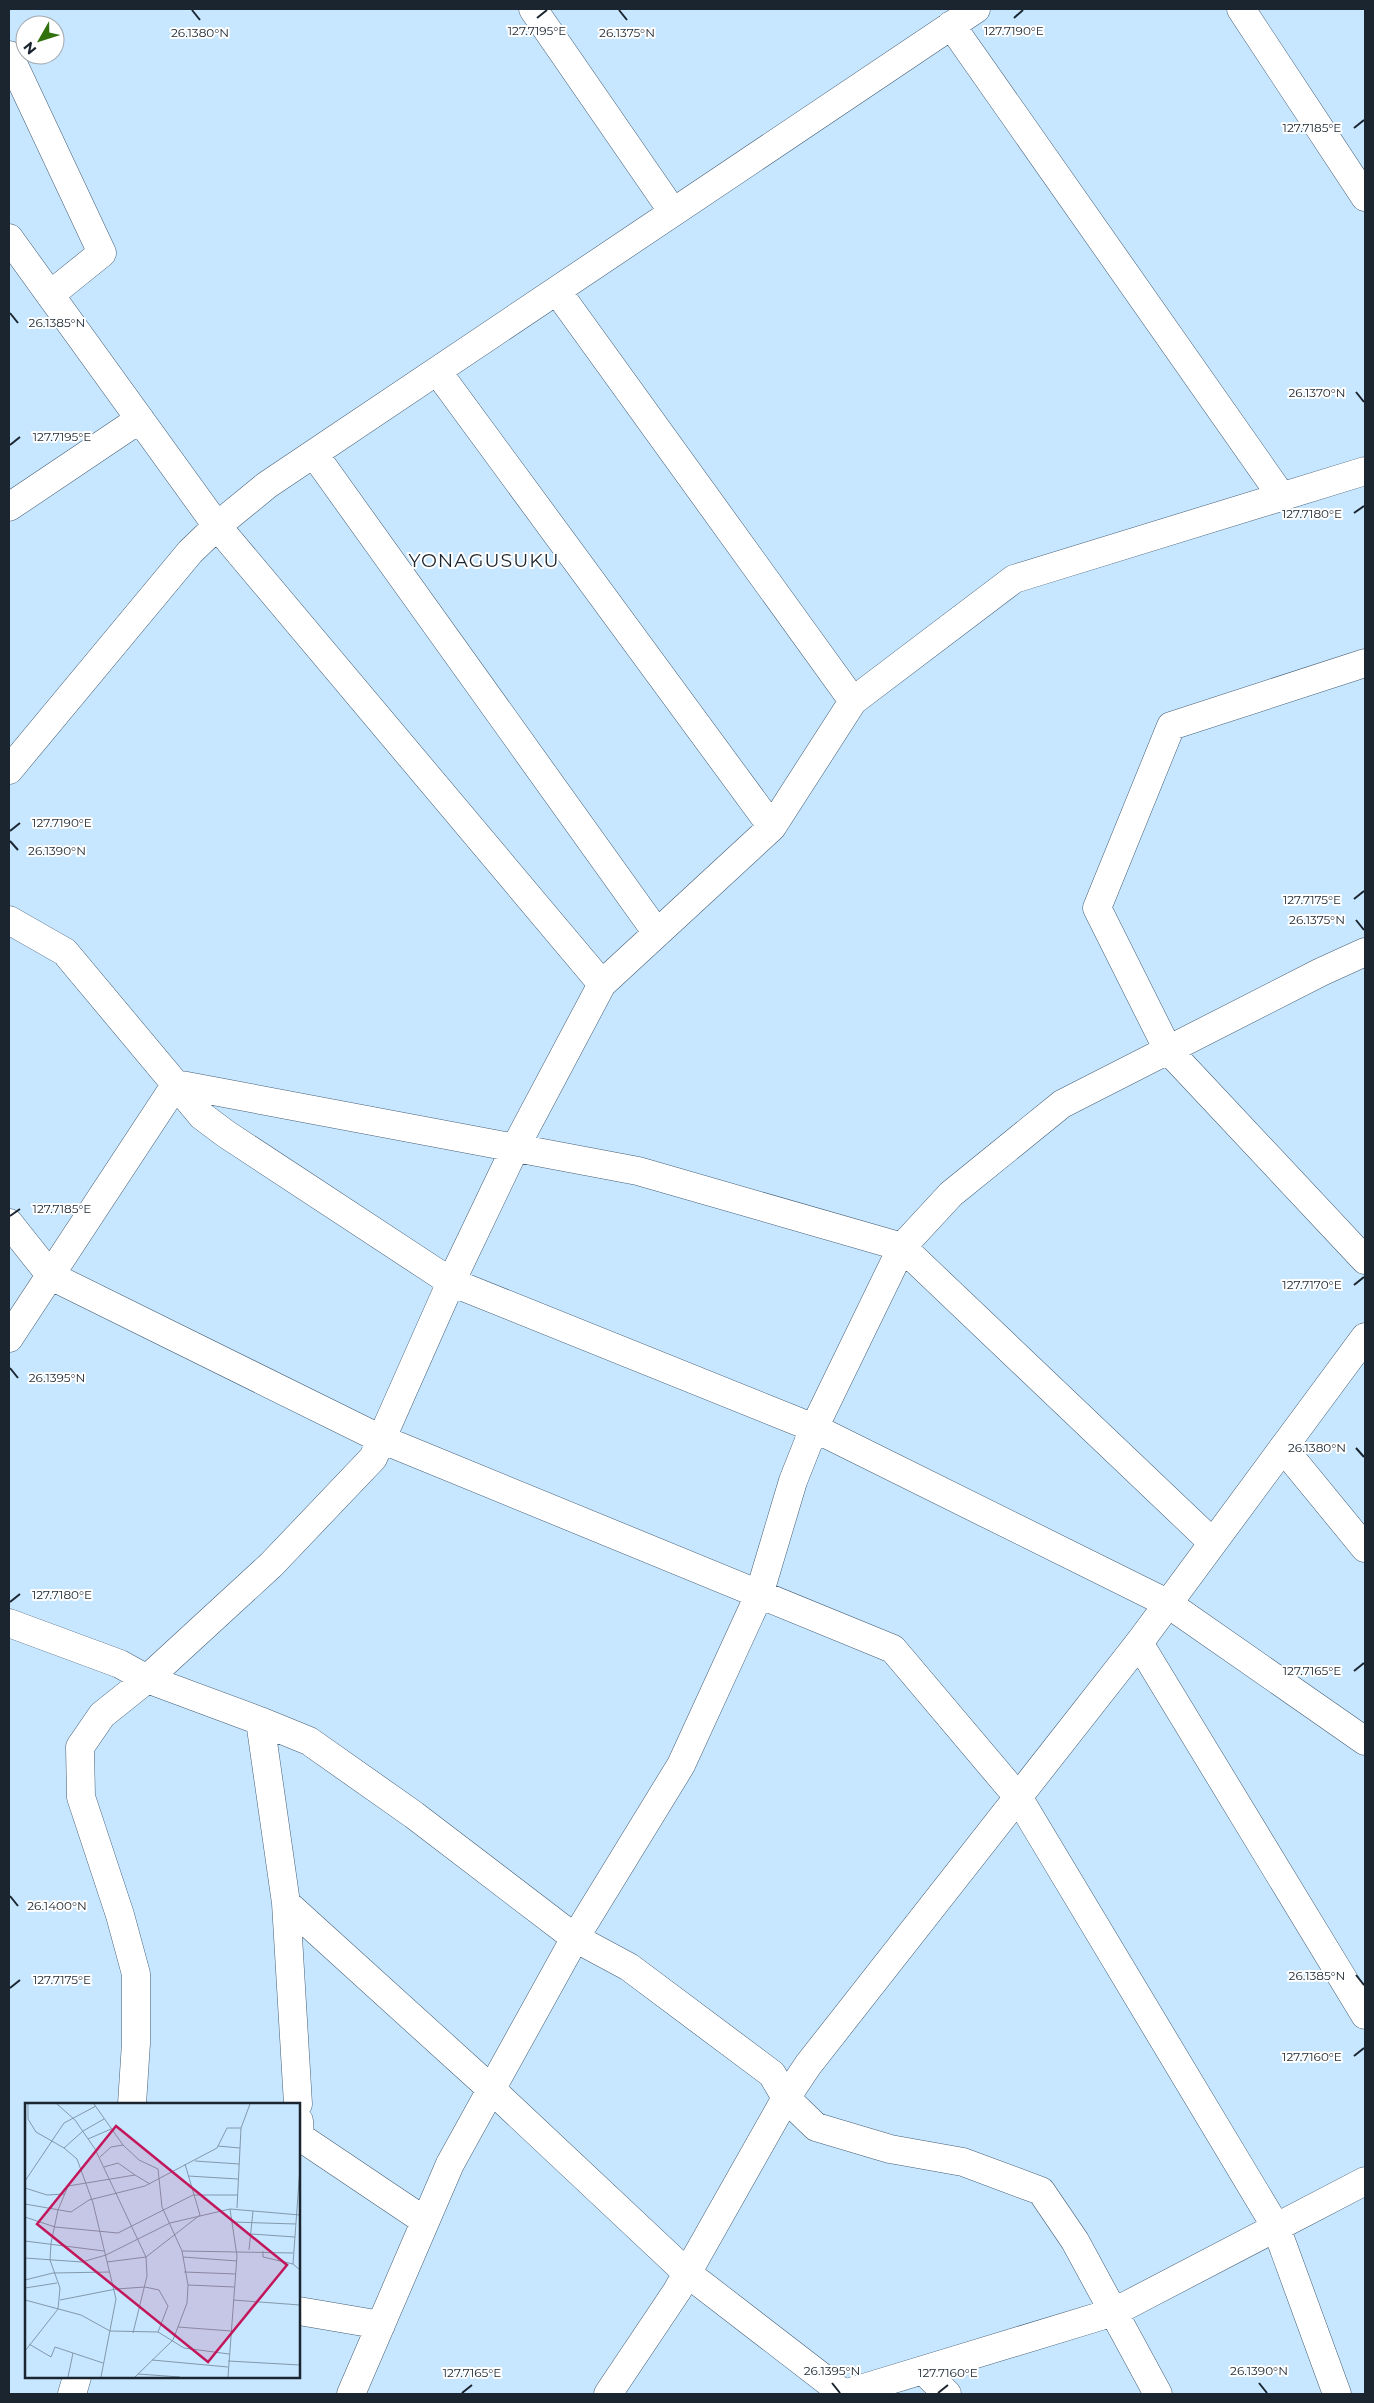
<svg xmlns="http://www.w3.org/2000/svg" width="1374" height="2403" viewBox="0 0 1374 2403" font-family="Montserrat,sans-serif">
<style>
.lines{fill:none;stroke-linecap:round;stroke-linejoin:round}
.street-casing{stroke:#445e74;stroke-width:29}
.secondary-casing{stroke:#445e74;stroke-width:29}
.street{stroke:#fff;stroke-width:28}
.secondary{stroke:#fff;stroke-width:28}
.ticks{fill:none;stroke:#1a252f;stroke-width:2}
.labels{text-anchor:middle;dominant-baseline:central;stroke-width:4;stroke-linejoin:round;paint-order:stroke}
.quarter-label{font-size:19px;letter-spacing:1px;fill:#1a252f;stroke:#fff}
.inset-road{fill:none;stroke:#8299ac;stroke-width:1}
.view{fill:#c2185b;fill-opacity:0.15;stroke:#c2185b;stroke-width:2.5}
.inset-edge{fill:none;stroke:#1a252f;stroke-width:2.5}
.ticks-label{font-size:12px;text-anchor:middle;fill:#1a252f;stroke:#fff;stroke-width:4;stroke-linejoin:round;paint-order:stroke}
</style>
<rect width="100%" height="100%" fill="#c7e6ff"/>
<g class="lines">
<!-- street casing -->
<g class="street-casing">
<path id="street" d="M533,9L673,212
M1241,9L1365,197
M951,25L1282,497
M9,55L102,253L50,295
M9,238L217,526L602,984
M557,291L853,701
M437,371L772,827
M314,454L657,933
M9,507L140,419
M1365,663L1171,726L1097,908L1168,1050L1365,1260
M9,770L190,552L217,526L267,485L976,9
M9,920L65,952L202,1116L226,1134L451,1282L814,1428L1167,1603L1365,1741
M9,1223L51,1276L381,1439L893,1649L1018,1797L1276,2227L1337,2394
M9,1338L176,1084L638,1171L902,1247L1212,1542
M1283,1448L1365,1548
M9,1623L120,1664L147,1679L260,1721L309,1741L414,1815L575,1938L629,1967L772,2074L786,2098L816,2127L890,2149L963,2162L1041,2191L1075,2241L1158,2394
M1139,1643L1365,2015
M260,1721L286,1903L491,2089L687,2273L844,2394L1114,2312L1365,2181
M286,1903L298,2104
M132,2104L136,2043V1974L120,1915L81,1797L80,1747L102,1715L147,1679L271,1565L373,1458L451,1282L515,1148L602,984L772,827L853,701L1014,579L1365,471
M299,2121L300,2137L425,2221
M299,2311L381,2325
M923,2370L947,2394
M72,2394L77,2377
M351,2394L450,2164L575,1938L681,1765L759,1595L793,1481L814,1428L902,1247L951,1194L1062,1104L1321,972L1365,952"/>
</g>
<!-- secondary casing -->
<g class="secondary-casing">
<path id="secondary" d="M608,2394L677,2291L786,2098L808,2065L1139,1643L1365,1337"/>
</g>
<!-- street -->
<use href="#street" class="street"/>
<!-- secondary -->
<use href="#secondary" class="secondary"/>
</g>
<!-- ticks -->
<path class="ticks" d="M192,10L200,20M619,10L627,20M537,18L547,10M1014,18L1023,10M1354,128L1364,120M10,313L18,323M1356,392L1364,402M10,445L20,437M1354,513L1364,506M10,831L20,823M10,841L18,850M1354,899L1364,891M1356,920L1364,930M10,1216L20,1209M1354,1285L1364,1277M10,1368L18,1378M1356,1448L1364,1457M10,1602L20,1594M1354,1671L1364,1663M10,1896L18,1906M1356,1975L1364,1985M10,1988L20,1980M1354,2056L1364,2048M832,2383L840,2393M1259,2383L1267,2393M462,2393L472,2385M938,2393L948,2385"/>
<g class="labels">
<!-- quarter labels -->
<g class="quarter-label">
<text x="484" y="560">YONAGUSUKU</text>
</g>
</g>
<!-- overview -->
<g transform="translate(25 2103)">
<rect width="275" height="275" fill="#c7e6ff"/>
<path class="inset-road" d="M3,1V16L11,29L39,45L52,56L68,100L91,196L76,274M32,1L50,17L70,46L121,154L122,173L108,230M69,1L98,42L114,57L133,66L137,104L157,148L163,182L162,200L148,237L110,274M63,36L86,26M193,43L215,45M39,45L58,28L79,16M75,54L86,44L98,42M170,58L214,61M79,64L93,60L110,72M275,64L268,161L275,167M163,73L213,76M0,78L39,20L71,3M0,85L22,92L40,91M0,101L46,109L64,97L120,83L192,45L202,25H216M212,105L216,25L225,1M0,114L30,124L93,130L168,92H213M207,119L271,121M226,131L270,134M0,138L79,148M224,147L228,108M157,148L268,150M238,148V154L268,161M158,154L212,158M0,155L57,159L81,152L145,120L205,106L275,112M82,159L121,154L175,112L160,61M159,169L211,171M0,177L28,170L85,169M163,182L209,184M0,185L32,180M0,197L56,212L85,228L133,229L159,245L204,251M35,197L91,186L120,184L134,187L143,203L133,229M208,197L275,202M153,224L206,228M4,241L26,254L30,244L78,260M0,248L33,206L35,185L25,157L26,140L33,107L43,83L110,72L125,81M127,257L203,264M203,258L275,262M113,271L155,274M43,274L48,250M203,274L212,153L205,106"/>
<path class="view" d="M91,23L262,162L183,259L12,121Z"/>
<rect width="275" height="275" class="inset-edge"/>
</g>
<g class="ticks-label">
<text x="537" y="35">127.7195°E</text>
<text x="1014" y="35">127.7190°E</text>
<text x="200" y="37">26.1380°N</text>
<text x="627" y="37">26.1375°N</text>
<text x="1312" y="132">127.7185°E</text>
<text x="57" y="327">26.1385°N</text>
<text x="1317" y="397">26.1370°N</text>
<text x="62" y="441">127.7195°E</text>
<text x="1312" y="518">127.7180°E</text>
<text x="62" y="827">127.7190°E</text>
<text x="57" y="855">26.1390°N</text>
<text x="1312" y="904">127.7175°E</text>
<text x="1317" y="924">26.1375°N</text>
<text x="62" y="1213">127.7185°E</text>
<text x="1312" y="1289">127.7170°E</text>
<text x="57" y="1382">26.1395°N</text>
<text x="1317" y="1452">26.1380°N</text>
<text x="62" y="1599">127.7180°E</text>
<text x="1312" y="1675">127.7165°E</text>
<text x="57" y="1910">26.1400°N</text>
<text x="1317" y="1980">26.1385°N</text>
<text x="62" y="1984">127.7175°E</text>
<text x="1312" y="2061">127.7160°E</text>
<text x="832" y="2375">26.1395°N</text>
<text x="1259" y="2375">26.1390°N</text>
<text x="472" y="2377">127.7165°E</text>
<text x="948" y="2377">127.7160°E</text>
</g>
<!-- border -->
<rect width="1374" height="2403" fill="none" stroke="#1a252f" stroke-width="20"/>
<!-- north arrow -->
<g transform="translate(40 40) rotate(231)"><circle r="24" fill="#ffffff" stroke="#a3a8ac"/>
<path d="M0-4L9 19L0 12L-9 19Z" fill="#30710c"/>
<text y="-8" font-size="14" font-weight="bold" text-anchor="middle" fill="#1a252f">N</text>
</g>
</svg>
